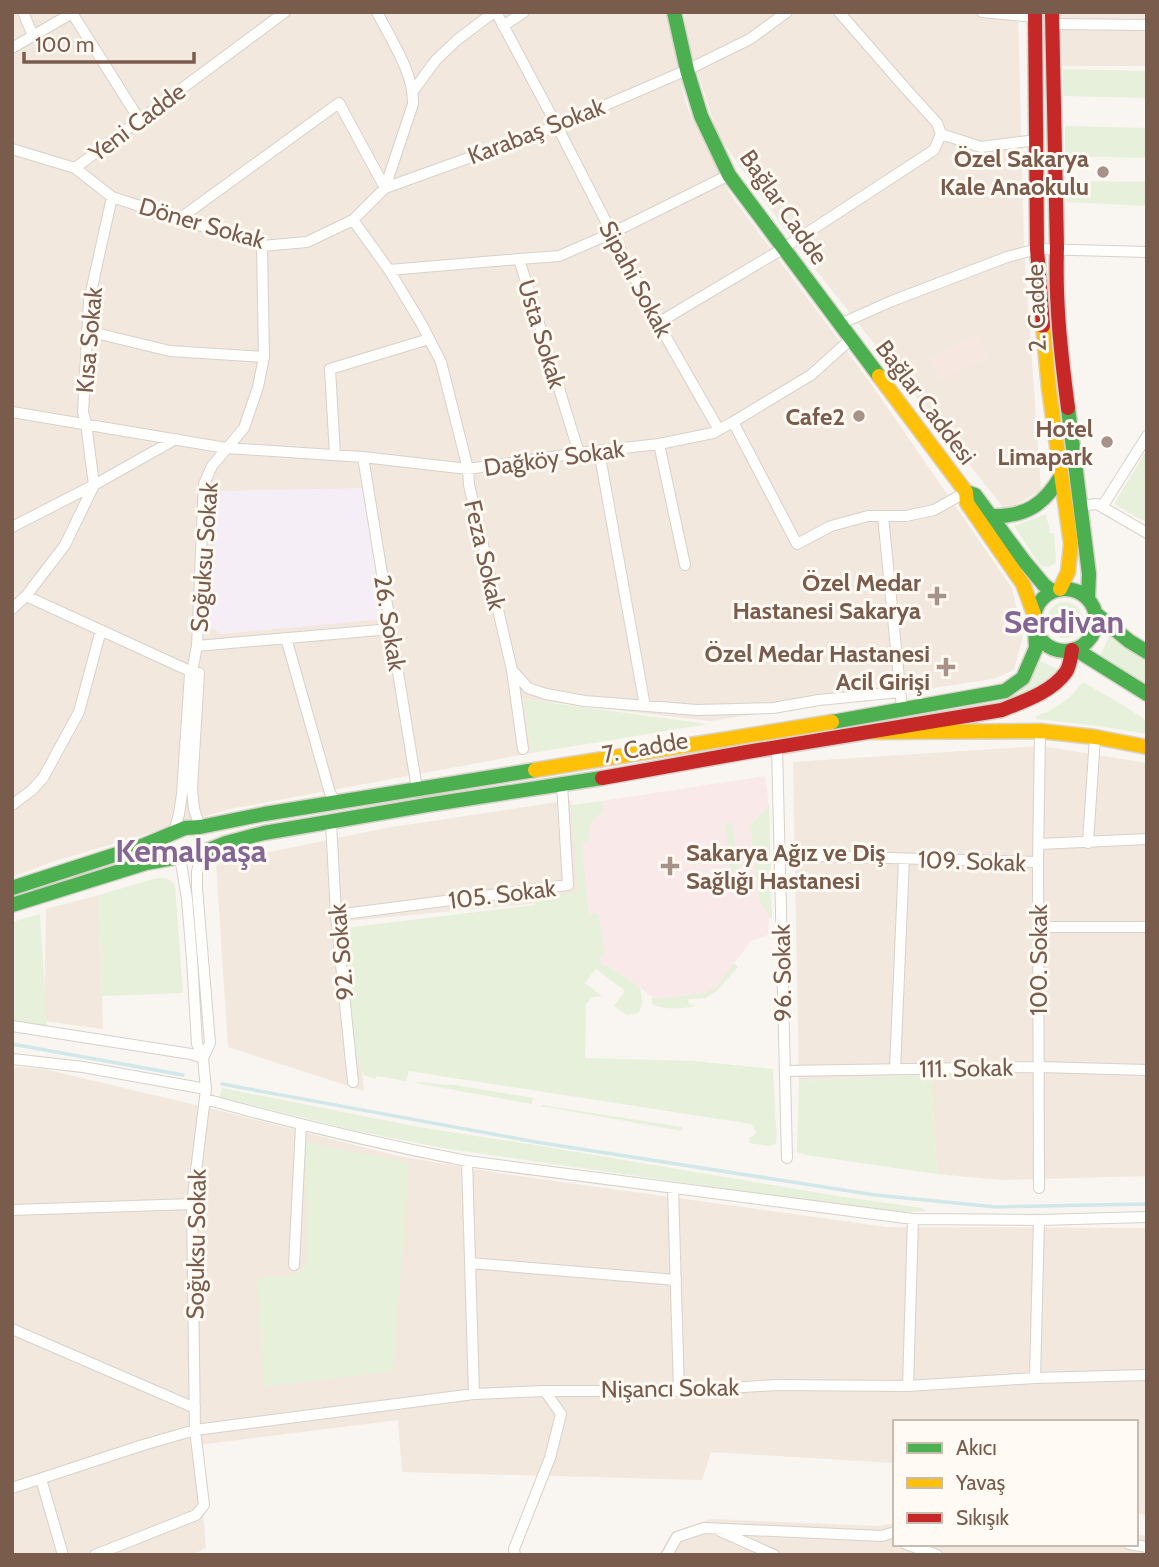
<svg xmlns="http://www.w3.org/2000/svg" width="1159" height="1567" viewBox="0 0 1159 1567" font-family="Cabin,sans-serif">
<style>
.residential{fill:#f2e8de}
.commercial{fill:#f6e8e1}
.education{fill:#f6eef6}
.medical{fill:#fae9e9}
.green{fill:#e7f0db}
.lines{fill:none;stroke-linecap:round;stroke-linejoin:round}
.stream{stroke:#d0e8ea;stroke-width:3.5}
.street-casing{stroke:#d7d1cb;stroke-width:12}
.fast-casing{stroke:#d9d2cb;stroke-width:17}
.slow-casing{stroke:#d9d2cb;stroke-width:17}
.jam-casing{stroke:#d9d2cb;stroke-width:17}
.street{stroke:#fefefd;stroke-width:10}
.fast{stroke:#4caf50;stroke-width:14}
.slow{stroke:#ffc107;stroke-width:14}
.jam{stroke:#c62828;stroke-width:14}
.poi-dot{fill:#a69286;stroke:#fffaf3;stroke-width:2.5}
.labels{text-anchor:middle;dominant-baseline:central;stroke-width:6;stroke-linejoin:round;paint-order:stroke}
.street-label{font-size:24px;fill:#7a5c4d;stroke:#fffaf3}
.poi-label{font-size:24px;font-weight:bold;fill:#7a5c4d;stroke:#fffaf3;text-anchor:end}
.district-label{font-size:32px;font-weight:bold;fill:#846695;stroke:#fffaf3}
</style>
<rect width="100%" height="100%" fill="#f9f5f0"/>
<!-- residential -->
<path class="residential" d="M12,12H667L686,105L730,194L869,381L1012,588L1023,636L1014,670L993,679L710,721L523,699L532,753L230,809L52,862L12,877Z
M684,12H1018L1024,247L1041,490L1006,511L790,237L718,135L688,43Z
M1061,12H1147V66H1060Z
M1041,746L1147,763V1176L1001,1180L937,1174L931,1074L799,1081L793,762Z
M571,800L584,899L347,921L364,1091L228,1047L216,863L386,828Z
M99,895L103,1029L44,1021L46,909Z
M12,1067L44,1069L225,1112L398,1156L505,1174L887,1227L1147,1228V1515L1136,1513V1422H895V1463L711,1452L702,1480L402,1472L398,1420L198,1445L206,1548L192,1555H12Z
M711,1519L878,1526L895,1523V1544H1136V1535L1147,1536V1555H659L672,1532Z"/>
<!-- commercial -->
<path class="commercial" d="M978,334L989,358L939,381L928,359Z"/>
<!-- education -->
<path class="education" d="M363,488L383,619L221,634L210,626L217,491Z"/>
<!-- medical -->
<path class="medical" d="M765,776L769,805L750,825L759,900L769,918L768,935L751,941L715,988L704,993L655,999L608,965L606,966L597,960L602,955L604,958L599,914L589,915L582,842L589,840V827L595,818L603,813L602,801Z"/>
<!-- green -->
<path class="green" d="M1063,69L1147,71V98L1063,96Z
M1065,126L1147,128V158L1065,156Z
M1066,181L1147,182V206L1067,202Z
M1147,449V523L1114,504Z
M1046,514L1050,533H1054L1056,561C1053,567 1046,568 1040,565L1014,526Z
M1047 620a18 18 0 1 1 36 0a18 18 0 1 1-36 0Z
M1110,635L1147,659V686L1099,658Z
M1040,661L1059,670L1041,686L1009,701L749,745L748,740L1028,681Z
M1083,682L1123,705L1147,721V734L1099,726L1036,719V716C1056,709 1070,699 1083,682Z
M523,699L708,724L532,753Z
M602,801L603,813C591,818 588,828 589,841L582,842L589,914H599L605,958L602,955L598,960L605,966L607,965L640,987C642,998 644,1004 638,1013L627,1015L614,1006L625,991L596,969L585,983L602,996L593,997L586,1004L585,1058L693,1061L773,1069L776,1127L777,1130L776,1144L769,1146L749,1143L750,1137L755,1135L756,1132L751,1124L409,1071L406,1081L377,1076L375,1079L364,1075L355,1053L345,942V928L535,905V897L578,892L571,805Z
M769,805L772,918H769L759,900L750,825Z
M732,822L740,877L730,869L725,824Z
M157,878C165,878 171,878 175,885L183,993L102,996L99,895Z
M40,914L47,1026L12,1021V922Z
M734,963L738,967L717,991L705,998L688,999L689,1005H695V1006C682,1009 665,1010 652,1004V997L655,999L704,993L715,988Z
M931,1074L937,1174L806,1155L797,1152L799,1081Z
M418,1082L449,1085V1084L533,1098L532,1104L416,1083Z
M222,1088L424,1128L535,1145L837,1196L922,1208L926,1211L909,1212L846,1206L449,1149L356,1131L220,1097Z
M542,1105L682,1127V1131L541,1106Z
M305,1142L409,1163L393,1371L264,1387L257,1278L295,1275L308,1263Z"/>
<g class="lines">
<!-- stream -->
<path class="stream" d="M12,1044L183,1075
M222,1084L536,1142L875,1195L996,1207L1147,1204"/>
<!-- street casing -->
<g class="street-casing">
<path id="street" d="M23,12L33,36
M496,12L557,126L658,323L719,430
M839,12L906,89L937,123L941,134
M982,12L1035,17
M72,13L139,119
M1052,24L1147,25
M503,26L524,12
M12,48L74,12
M413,91L436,60L457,40L494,12
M12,149L75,168L285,12
M75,168L112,197L251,242L262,246L307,242L353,220L385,188L413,104C414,73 391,40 377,12
M179,219L339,103L385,188L557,126L687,70L750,39L787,12
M353,220L389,270L421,323L441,362L468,469L469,485L512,670L523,749
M519,259L559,256L612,233L729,175
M389,270L519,259L579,453
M658,323L784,248L934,150L941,134L981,147L1037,140
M840,324L892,301L1007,257L1037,249L1147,252
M87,331L170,351L264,357
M12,412L226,448L363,457L468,469L579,453L659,444L713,433L733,422L811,375L851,339
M733,422L797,544L831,526L868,516H906L934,510L966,492
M659,444L685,565
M599,451L645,706
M335,455L330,369L429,339
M363,457L417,789
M1079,506L1097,504L1147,533
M1102,507L1147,436
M883,516L902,709
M12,527L94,485L176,439
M26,596L192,672L199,673L192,788L194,809L200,827
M12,609L26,596L65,545L94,485L86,423L83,412L89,301L112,197
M286,638L330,793L336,802
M197,646L391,629
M512,670L528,688L546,694L585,701L697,710L773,708L819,700L900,692
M777,747L787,1158
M12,805L32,790L43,778L79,712L101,630
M331,822L336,915L353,1082
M174,833L179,814L182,794L190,674L192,672L197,646L204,484L212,466L244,428L258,387L264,357L262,246
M1088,843L1095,737
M1039,844L1147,839
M201,853L197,872V888L210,1043L203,1058
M779,855L1038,862
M336,915L568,885L562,784
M1038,927H1147
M12,1026L191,1054L203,1058
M12,1059L83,1067L206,1089
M895,1069L904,859
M785,1071L1038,1067L1147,1070
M205,1099C292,1123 379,1144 467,1161L913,1219L1039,1220L1147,1217
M467,1161L474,1394
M673,1188L679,1391
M1039,1188L1038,862L1040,731
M12,1210L192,1204
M470,1263L676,1280
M294,1265L301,1125
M12,1329L195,1408
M1035,1378L1039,1220
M908,1386L913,1219
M41,1479L63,1555
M12,1488L143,1445L195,1430L474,1394L545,1391H679L776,1385L908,1386L1035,1378L1147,1375
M720,1531L774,1555
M906,1544L937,1555
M1129,1544L1147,1547
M95,1555L196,1515L204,1505L195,1430L192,1204L206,1089L203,1058L197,1044L192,959L187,899L180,857
M515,1555L514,1549L550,1458L561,1414L545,1391
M667,1555L677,1537L704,1528L882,1536L895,1532"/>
</g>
<!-- fast casing -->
<g class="fast-casing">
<path id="fast" d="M674,12L687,70L701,116L729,175L879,376
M1068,408L1089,574L1088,599
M966,492L975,495L1024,561L1044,585L1052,591
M991,516C1025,517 1044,505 1061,476
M1034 620a31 31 0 1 1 62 0a31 31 0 1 1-62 0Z
M1095,613L1129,641L1147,652
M1075,649L1147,694
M832,722L1005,691L1023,678L1036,648L1035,629
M12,888L142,846L185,828L200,827L264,814L535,770
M12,905L146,863L201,853L226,843L264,833L427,805L602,778"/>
</g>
<!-- slow casing -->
<g class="slow-casing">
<path id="slow" d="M1043,326L1049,389L1071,544L1068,572L1060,589
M879,376L966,492L967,503L1023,584L1034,614
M873,732L1040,731L1095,737L1147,747
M535,770L832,722"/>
</g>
<!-- jam casing -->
<g class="jam-casing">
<path id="jam" d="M1035,12L1037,249L1043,326
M1052,12L1057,248C1055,302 1061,355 1068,408
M602,778L747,752L1002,710C1024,701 1052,692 1066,672C1070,666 1071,657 1072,650"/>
</g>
<!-- street -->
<use href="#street" class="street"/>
<!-- fast -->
<use href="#fast" class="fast"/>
<!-- slow -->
<use href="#slow" class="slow"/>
<!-- jam -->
<use href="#jam" class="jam"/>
</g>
<!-- markers -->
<g class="poi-dot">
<circle cx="1103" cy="172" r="7"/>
<circle cx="859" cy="416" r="7"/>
<circle cx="1107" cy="442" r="7"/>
<path d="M933.5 585.5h7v7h7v7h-7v7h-7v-7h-7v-7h7z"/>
<path d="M942.5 656.5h7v7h7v7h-7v7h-7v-7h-7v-7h7z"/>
<path d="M666.5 855.5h7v7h7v7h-7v7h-7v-7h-7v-7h7z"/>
</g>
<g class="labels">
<!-- street labels -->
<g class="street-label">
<text transform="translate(137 122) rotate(-37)">Yeni Cadde</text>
<text transform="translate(536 131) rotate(-21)">Karabaş Sokak</text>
<text transform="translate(784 207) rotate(55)">Bağlar Cadde</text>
<text transform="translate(202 223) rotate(16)">Döner Sokak</text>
<text transform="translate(636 279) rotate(62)">Sipahi Sokak</text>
<text transform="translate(1036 308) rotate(-92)">2. Cadde</text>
<text transform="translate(542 334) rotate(73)">Usta Sokak</text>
<text transform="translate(89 340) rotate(-85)">Kısa Sokak</text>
<text transform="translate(926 402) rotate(53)">Bağlar Caddesi</text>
<text transform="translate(554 458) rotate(-8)">Dağköy Sokak</text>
<text transform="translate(485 555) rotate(77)">Feza Sokak</text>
<text transform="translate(204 557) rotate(-86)">Soğuksu Sokak</text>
<text transform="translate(390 623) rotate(81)">26. Sokak</text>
<text transform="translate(645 747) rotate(-10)">7. Cadde</text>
<text transform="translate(972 861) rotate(2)">109. Sokak</text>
<text transform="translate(502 894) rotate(-7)">105. Sokak</text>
<text transform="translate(341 952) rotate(-95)">92. Sokak</text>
<text transform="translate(1038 960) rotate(-90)">100. Sokak</text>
<text transform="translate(782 973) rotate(-91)">96. Sokak</text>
<text transform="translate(966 1068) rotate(-1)">111. Sokak</text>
<text transform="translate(196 1244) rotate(-89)">Soğuksu Sokak</text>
<text transform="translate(670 1388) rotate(-1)">Nişancı Sokak</text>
</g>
<!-- poi labels -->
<g class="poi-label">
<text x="1089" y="158">Özel Sakarya<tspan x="1089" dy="28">Kale Anaokulu</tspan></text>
<text x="845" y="416">Cafe2</text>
<text x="1093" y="428">Hotel<tspan x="1093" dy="28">Limapark</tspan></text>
<text x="921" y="582">Özel Medar<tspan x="921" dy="28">Hastanesi Sakarya</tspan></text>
<text x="930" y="653">Özel Medar Hastanesi<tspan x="930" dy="28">Acil Girişi</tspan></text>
<text x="686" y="852" text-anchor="start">Sakarya Ağız ve Diş<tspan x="686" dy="28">Sağlığı Hastanesi</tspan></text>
</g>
<!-- district labels -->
<g class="district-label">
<text x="1064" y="621">Serdivan</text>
<text x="191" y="850">Kemalpaşa</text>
</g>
</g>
<!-- border -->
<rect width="1159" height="1567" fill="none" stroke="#7a5c4d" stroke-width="28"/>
<!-- legend -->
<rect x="893" y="1420" width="245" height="126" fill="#fffaf3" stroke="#cabbb1" stroke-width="2"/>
<rect x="907" y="1443" width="35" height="10" fill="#4caf50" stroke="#cabbb1" stroke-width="2"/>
<text x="956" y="1455" font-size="21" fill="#7a5c4d">Akıcı</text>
<rect x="907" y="1478" width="35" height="10" fill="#ffc107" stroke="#cabbb1" stroke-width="2"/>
<text x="956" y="1490" font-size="21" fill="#7a5c4d">Yavaş</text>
<rect x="907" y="1513" width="35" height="10" fill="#c62828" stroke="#cabbb1" stroke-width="2"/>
<text x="956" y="1525" font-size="21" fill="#7a5c4d">Sıkışık</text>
<!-- scale -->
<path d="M24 52v10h170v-10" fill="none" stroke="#7a5c4d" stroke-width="3.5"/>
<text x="35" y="52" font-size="21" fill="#7a5c4d" stroke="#fffaf3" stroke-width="5" paint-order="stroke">100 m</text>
</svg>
